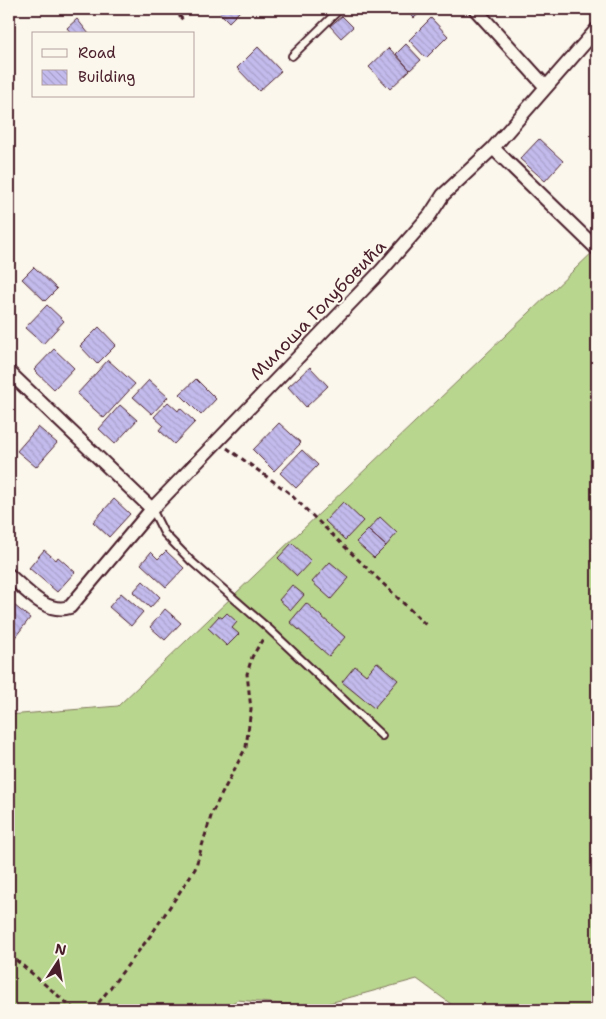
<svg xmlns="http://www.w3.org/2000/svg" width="606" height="1019" viewBox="0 0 606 1019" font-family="'Shantell Sans',sans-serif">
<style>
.grass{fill:#b9d68f;stroke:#827a5d}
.building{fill:url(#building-back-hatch);stroke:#4a1f2b}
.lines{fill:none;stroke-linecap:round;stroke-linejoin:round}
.lane-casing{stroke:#4a1f2b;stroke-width:10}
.street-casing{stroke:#4a1f2b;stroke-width:16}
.path{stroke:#4a1f2b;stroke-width:3;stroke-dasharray:5 4;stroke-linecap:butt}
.lane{stroke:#fbf7ec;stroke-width:6}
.street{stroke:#fbf7ec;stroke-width:12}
.labels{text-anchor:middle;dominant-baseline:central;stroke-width:4;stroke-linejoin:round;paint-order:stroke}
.street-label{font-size:18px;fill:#4a1f2b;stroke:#fbf7ec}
</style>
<defs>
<pattern id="building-back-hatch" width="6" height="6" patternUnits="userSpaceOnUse" patternTransform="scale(1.25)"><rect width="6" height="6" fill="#c3bbec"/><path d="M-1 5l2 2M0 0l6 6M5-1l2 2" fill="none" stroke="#a9a0cb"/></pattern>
</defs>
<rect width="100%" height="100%" fill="#fbf7ec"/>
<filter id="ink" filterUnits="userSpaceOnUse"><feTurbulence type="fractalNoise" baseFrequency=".02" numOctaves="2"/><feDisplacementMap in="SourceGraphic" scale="10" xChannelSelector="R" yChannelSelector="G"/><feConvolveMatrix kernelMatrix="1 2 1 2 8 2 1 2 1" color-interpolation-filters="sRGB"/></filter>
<g filter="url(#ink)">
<!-- grass -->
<path class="grass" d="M597,248V1010H459L417,979L315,1007L237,1000L221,1010H9V715L118,706Z"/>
<!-- building -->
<path class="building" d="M216,9H237L240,11L229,22Z
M404,9H424L414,18Z
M342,16L353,27L341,38L330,26Z
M431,18L448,36L426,58L409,40Z
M77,19L89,34H72L67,28Z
M406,44L421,60L410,70L396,54Z
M258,47L281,71L259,91L237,68Z
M389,48L410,70L390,89L369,67Z
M539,139L563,161L545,181L520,159Z
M34,267L57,289L45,301L22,279Z
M47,305L64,321L43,344L25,328Z
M99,327L116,345L97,364L80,346Z
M54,349L74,368L54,389L34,370Z
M108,360L135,384L104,418L77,394Z
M310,367L328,386L306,407L288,387Z
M196,379L216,399L201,415L180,394Z
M149,380L168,397L152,414L133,397Z
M168,402L178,411L180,408L195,422L174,444L159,430L163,425L154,417Z
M120,405L137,420L115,444L99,429Z
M279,423L301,443L274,471L253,450Z
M38,427L57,443L36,467L17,451Z
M302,450L318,465L296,488L280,473Z
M114,499L130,514L109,537L93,522Z
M343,502L363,521L345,540L325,521Z
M380,517L397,533L386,546L368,530Z
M368,530L386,546L374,558L356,542Z
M292,543L311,561L297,576L278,558Z
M44,550L56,560L58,557L75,572L57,592L29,568Z
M166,551L184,568L166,587L141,564L151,552L158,559Z
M330,562L349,578L331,599L312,582Z
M143,581L160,597L150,608L133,592Z
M292,585L304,595L291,610L279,600Z
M121,593L143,612L131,626L109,607Z
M9,601L30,618L9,645Z
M306,603L345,637L329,656L290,622Z
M165,609L181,623L165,640L150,627Z
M227,613L237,622L232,628L239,634L227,646L208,628L219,616L222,618Z
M377,662L398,680L374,708L342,682L355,666L366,675Z
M322,1005L328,1010H317Z"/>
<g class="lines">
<!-- lane casing -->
<g class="lane-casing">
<path id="lane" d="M292,56L340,9
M152,509L164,533L191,561L269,629L382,736"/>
</g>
<!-- street casing -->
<g class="street-casing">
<path id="street" d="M475,9L545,86
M493,148L597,249
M9,372L152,509
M9,575C25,589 46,615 70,607L152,509L381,271L430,215L443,195L493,148L597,29"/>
</g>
<!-- path -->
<path class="path" d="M173,9L184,21
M227,448L288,492L427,626
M9,954L75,1010
M93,1010L151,935L195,869L212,813L246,747L251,709L247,674L252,657L264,637"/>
<!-- lane -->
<use href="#lane" class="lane"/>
<!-- street -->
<use href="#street" class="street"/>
</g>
</g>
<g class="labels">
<!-- street labels -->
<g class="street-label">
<text transform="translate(318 310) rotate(-46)">Милоша Голубовића</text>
</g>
</g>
<!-- margin -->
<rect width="606" height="1019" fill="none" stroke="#fbf7ec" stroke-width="30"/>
<rect x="15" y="15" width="576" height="989" fill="none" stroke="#4a1f2b" stroke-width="2" filter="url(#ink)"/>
<!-- legend -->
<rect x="32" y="32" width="162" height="65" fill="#fbf7ec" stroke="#b4a19f"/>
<rect x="42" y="49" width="25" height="8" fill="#fbf7ec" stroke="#b4a19f"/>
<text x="78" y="58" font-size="15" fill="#4a1f2b">Road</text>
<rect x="42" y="70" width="25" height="15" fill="url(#building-back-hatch)" stroke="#b4a19f"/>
<text x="78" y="82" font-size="15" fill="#4a1f2b">Building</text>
<!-- north arrow -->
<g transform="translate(58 962) rotate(12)" stroke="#fbf7ec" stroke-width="4" paint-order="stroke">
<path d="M0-4L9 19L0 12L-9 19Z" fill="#4a1f2b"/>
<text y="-8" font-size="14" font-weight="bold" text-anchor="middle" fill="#4a1f2b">N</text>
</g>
</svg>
